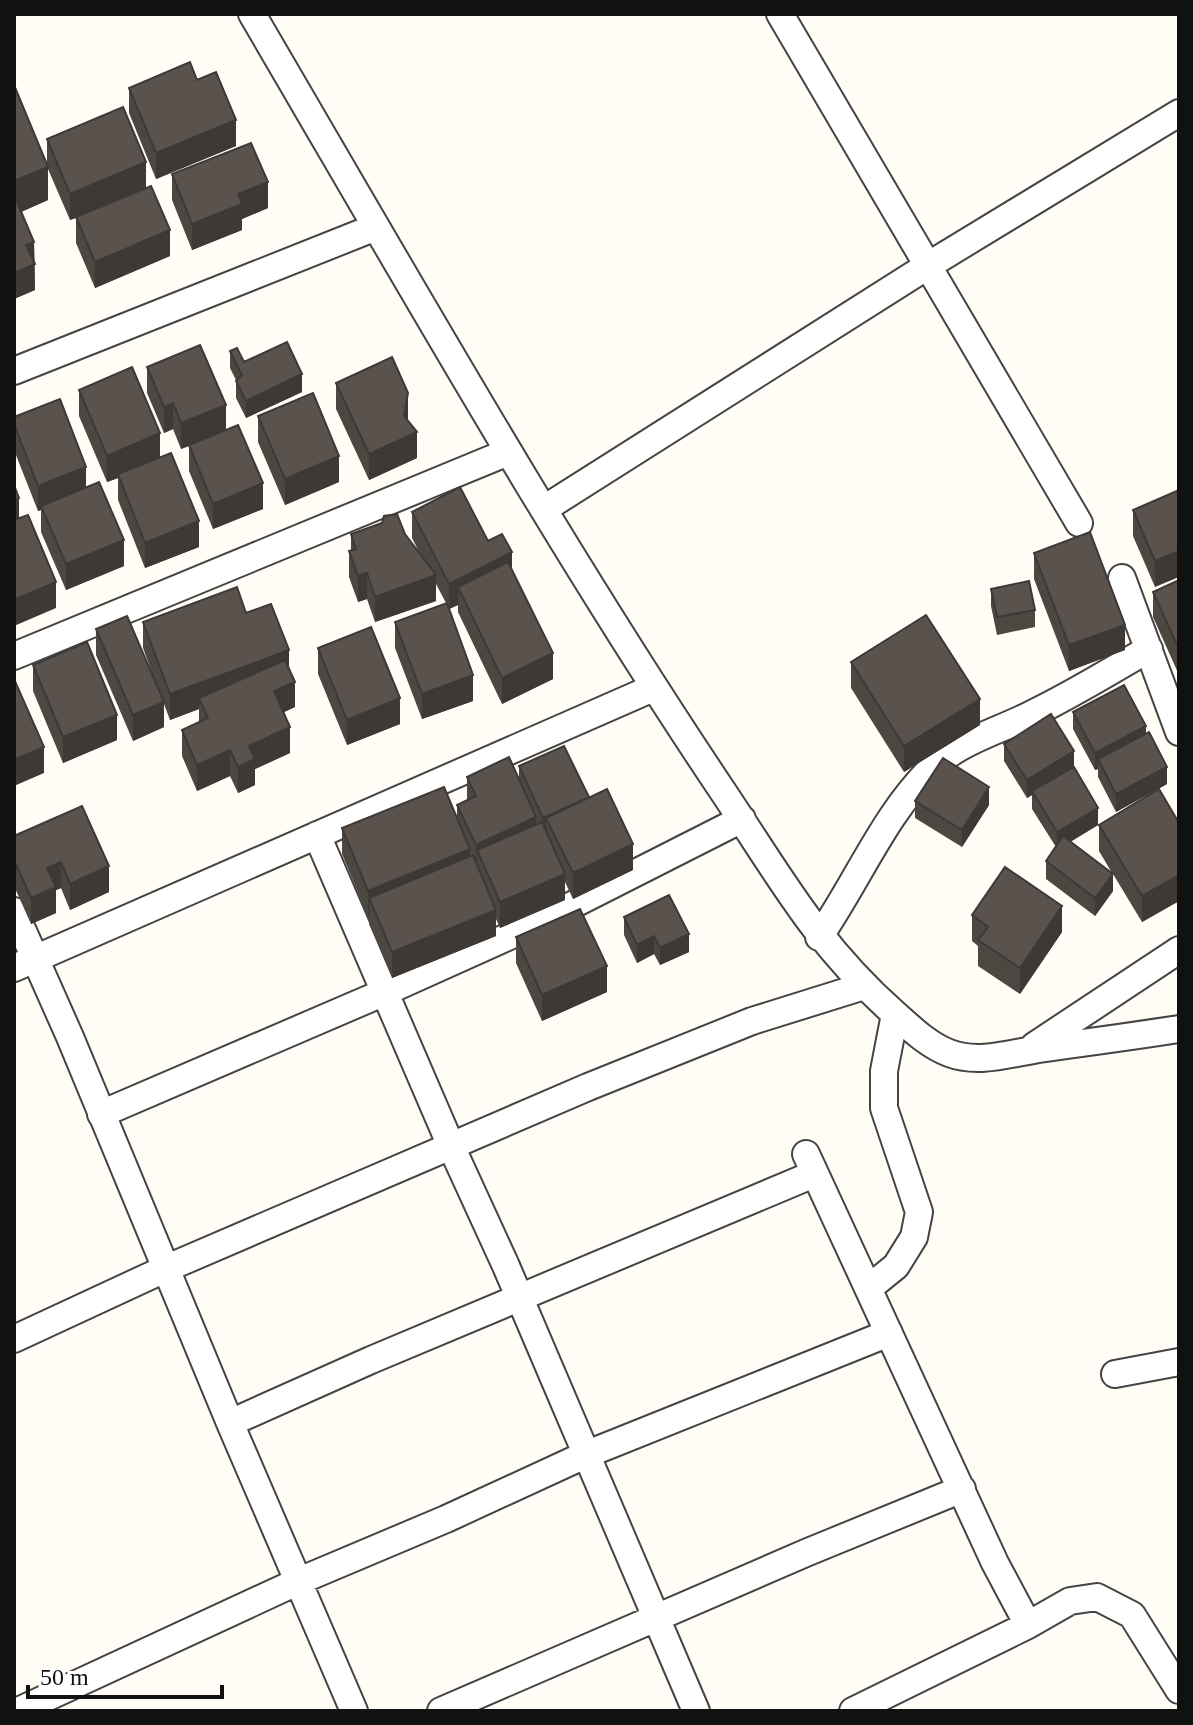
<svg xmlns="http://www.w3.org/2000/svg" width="1193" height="1725" viewBox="0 0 1193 1725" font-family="Georgia,serif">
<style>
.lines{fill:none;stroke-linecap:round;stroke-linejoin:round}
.minor-casing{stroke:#444;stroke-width:30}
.minor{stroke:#fff;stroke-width:26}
.wall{fill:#4d4742}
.shaded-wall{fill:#3f3936}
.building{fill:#5a524d;stroke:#3f3936;stroke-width:2}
</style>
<rect width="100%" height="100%" fill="#fffdf5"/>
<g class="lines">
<!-- minor casing -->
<g class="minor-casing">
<path id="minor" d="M252,14C406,277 556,543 726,796C781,879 818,946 895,1014C912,1029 928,1045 949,1053C980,1065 1014,1052 1045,1048C1090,1042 1134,1036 1179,1029
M780,14L1079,523
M14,371L376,227
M544,509L929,265L1179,113
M1122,578L1179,732
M14,656L508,452
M317,835L451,1146L506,1266L696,1711
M14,911L70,1037L230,1423L354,1711
M819,937C858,881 885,812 935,765C961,741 1001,730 1032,714C1072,695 1110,671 1149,649
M14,968L653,688
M1034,1046L1179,950
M101,1114L385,992L525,929L742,819
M806,1154L995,1563L1028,1625
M869,1288L896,1266L914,1237L919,1212L884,1108V1071L895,1014
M14,1339L165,1269L588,1087L752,1021L864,986
M1115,1374L1179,1362
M230,1423L371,1360L814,1174
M18,1711L299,1581L446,1519L585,1455L889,1333
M441,1711L808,1552L962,1489
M853,1711L1028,1625L1070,1601L1097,1597L1132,1615L1179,1690"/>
</g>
<!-- minor -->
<use href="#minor" class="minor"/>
</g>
<!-- wall -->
<path class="wall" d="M197,80L236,146L156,179L129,113V88Z
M14,85L47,163V139L146,188L170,256L95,288L76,243V218L70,220L48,169V200L21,212L34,242L35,290L14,299Z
M172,174L268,208L242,219V230L192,250L172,200Z
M230,351L244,362L302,392L246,418L236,398V380L230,368Z
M147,367L226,430L263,509L213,529L189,471V446L181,449L173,429L164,433L147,393Z
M336,383L408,421L417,458L369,480L336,409Z
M79,390L160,457L199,547L145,568L118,500V478L107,482L79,416Z
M258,416L339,482L285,505L258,442Z
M14,417L86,487L124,566L66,590L41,532V510L38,511L14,450Z
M1179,490L1155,587L1133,536V510Z
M412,512L488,541L512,569L553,679L502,704L458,612V605L449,609L473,701L422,719L395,648V622L446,603L436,584V601L375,622L367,599L358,602L349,577V551L351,550V534L382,523L405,534L421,556L412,538Z
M1034,553L1125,650L1069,671L1034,579Z
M1179,580V675L1153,617V592Z
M991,589L1035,610V627L997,635L991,606Z
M246,613L289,668L295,707L283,712L290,753L255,769V785L238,793L230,776L197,791L182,756V730L199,723V709L170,720L164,704V727L133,741L96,655V629L156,684L143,648V622Z
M318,648L400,724L347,745L318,674Z
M851,662L980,725L904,772L851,688Z
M33,665L117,740L63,763L33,691Z
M1073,712L1146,733L1167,784L1116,812L1098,777V769L1095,770L1073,729Z
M1004,744L1074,767L1098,825L1070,842L1112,873L1099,851V825L1179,823V901L1142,922L1113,874V891L1095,916L1046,879V861L1056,847L1032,809V795L1027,798L1004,761Z
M519,766L589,797L633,870L573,899L565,882V900L500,928L496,919V936L392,978L369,924V917H368L342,854V828L457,818V805L467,800V777L519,780Z
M915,801L989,805L962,847L915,818Z
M82,806L109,892L70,910L61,888L56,890V913L31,924L14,886V836Z
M972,915L1062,932L1020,994L978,966V946L972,941Z
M624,917L689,952L660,965L654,954L637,963L624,935Z
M516,937L607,992L542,1021L516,963Z"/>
<!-- shaded-wall -->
<path class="shaded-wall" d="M236,120V146L156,179V153Z
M146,162V188L70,220V194Z
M48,167V200L14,215V181Z
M268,182V208L242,219V230L192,250V224L238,194Z
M170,230V256L95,288V262Z
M34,242L35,290L14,299V273L26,245Z
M302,374V392L246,418V401Z
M408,393V418L404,438L417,432V458L369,480V454L404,416Z
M173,403V429L164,433V407Z
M226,405V431L181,449V423Z
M160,433V459L118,474V478L107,482V456Z
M339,456V482L285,505V479Z
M86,467V493L41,506V510L38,511V486Z
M263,483V509L213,529V504Z
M19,498V524L14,526V501Z
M199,521V547L145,568V543Z
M124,540V566L66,590V564Z
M1179,551V577L1155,587V561Z
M512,552V577L458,587V605L449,609V584Z
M367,573V599L358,602V576Z
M436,575V601L375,622V597Z
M56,582V608L14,626V600Z
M1125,625V650L1069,671V645Z
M289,650V676L199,698V709L170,720V694Z
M553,653V679L502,704V678Z
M473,675V701L422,719V694Z
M295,682V707L274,717V691Z
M400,698V724L347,745V720Z
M980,699V725L904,772V746Z
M164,702V727L133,741V715Z
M117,715V740L63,763V737Z
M1146,726V743L1098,759V769L1095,770V753Z
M290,727V753L255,769V785L238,793V767L249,746Z
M44,747V773L14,786V760Z
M230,750V776L197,791V765Z
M1074,751V769L1032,791V795L1027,798V780Z
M1167,767V784L1116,812V794Z
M989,787V805L962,847V830Z
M589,797L546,818V834L543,836V818Z
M1098,808V825L1057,850V832Z
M536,817V843L477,850V870L476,871V845Z
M633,844V870L573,899V873Z
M470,849V875L369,898V917H368V891Z
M61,862V888L56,890V913L31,924V898L47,868Z
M109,866V892L70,910V884Z
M565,874V900L500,928V902Z
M1113,874V891L1095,916V898Z
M1179,875V901L1142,922V896Z
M1062,906V932L1020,994V968Z
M496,910V936L392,978V952Z
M689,934V952L660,965V948Z
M654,936V954L637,963V945Z
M607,966V992L542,1021V995Z"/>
<!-- building -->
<path class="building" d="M190,62L197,80L216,72L236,120L156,153L129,88Z
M14,85L48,167L14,181Z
M123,107L146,162L70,194L47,139Z
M251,143L268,182L238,194L242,204L192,224L172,174Z
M151,186L170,230L95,262L76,217Z
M17,202L34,242L26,245L35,264L14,273V203Z
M287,342L302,374L246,401L236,381L242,375L230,351L237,348L244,362Z
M200,345L226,405L181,423L173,403L164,407L147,367Z
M392,357L408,393L404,416L417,432L369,454L336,383Z
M132,367L160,433L107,456L79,390Z
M313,393L339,456L285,479L258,416Z
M60,399L86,467L38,486L14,424V417Z
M238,425L263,483L213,504L189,445Z
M171,453L199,521L145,543L118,474Z
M99,482L124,540L66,564L41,506Z
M14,485L19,498L14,501Z
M460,487L488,541L502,534L512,552L449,584L412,512Z
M1179,490V551L1155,561L1133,510Z
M397,514L405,534L436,575L375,597L367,573L358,576L349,551L356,549L351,534L382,523L384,516Z
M28,515L56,582L14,600V520Z
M1090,532L1125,625L1069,645L1034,553Z
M508,562L553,653L502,678L458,587Z
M1179,580V649L1153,592Z
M1029,581L1035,610L997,617L991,589Z
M237,587L246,613L271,604L289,650L170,694L143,622Z
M447,603L473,675L422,694L395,622Z
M926,615L980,699L904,746L851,662Z
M127,616L164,702L133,715L96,629Z
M371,627L400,698L347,720L318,648Z
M87,642L117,715L63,737L33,665Z
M285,660L295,682L274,691L290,727L249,746L255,759L238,767L230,750L197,765L182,730L208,718L199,698Z
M14,679L44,747L14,760Z
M1124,685L1146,726L1095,753L1073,712Z
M1051,714L1074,751L1027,780L1004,744Z
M1149,732L1167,767L1116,794L1098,759Z
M564,746L589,797L543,818L519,766Z
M509,757L536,817L476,845L457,805L476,796L467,777Z
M943,758L989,787L962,830L915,801Z
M1074,767L1098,808L1057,832L1032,791Z
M444,787L470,849L368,891L342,828Z
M607,789L633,844L573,873L546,818Z
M1159,789L1179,823V875L1142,896L1099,825Z
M82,806L109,866L70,884L61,862L47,868L56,887L31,898L14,860V836Z
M542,822L565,874L500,902L477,850Z
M1063,836L1113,874L1095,898L1046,861Z
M473,855L496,910L392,952L369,898Z
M1005,867L1062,906L1020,968L978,940L988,927L972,915Z
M669,895L689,934L660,948L654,936L637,945L624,917Z
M580,909L607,966L542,995L516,937Z"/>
<!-- border -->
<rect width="1193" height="1725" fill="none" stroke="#111111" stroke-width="32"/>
<!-- scale -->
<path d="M28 1685v12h194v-12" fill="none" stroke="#111111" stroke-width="4"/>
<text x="40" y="1685" font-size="24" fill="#111111" stroke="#ffffff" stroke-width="6" paint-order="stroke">50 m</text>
</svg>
